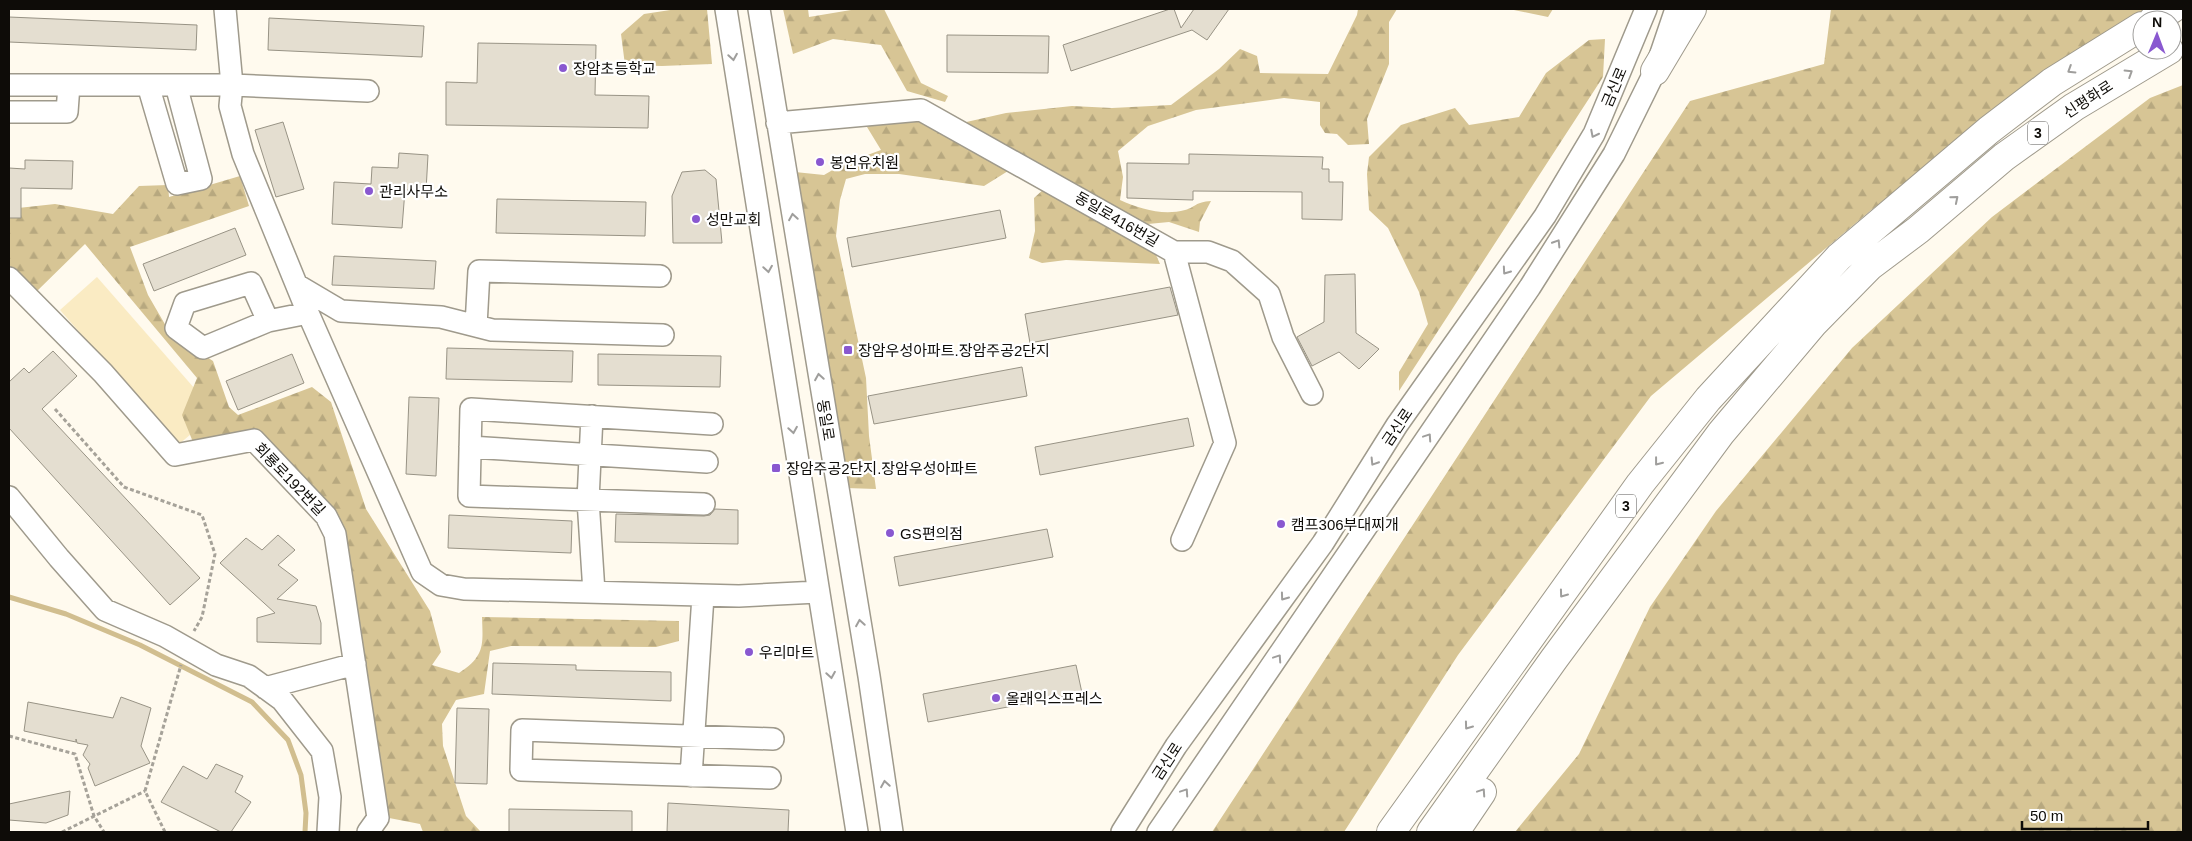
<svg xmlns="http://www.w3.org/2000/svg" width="2192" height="841" viewBox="0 0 2192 841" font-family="Helvetica,'Noto Sans KR',sans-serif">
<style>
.green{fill:#faebc3}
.forest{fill:url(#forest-firs)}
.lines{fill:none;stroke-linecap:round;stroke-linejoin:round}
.stream{stroke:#d1be8f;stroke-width:5}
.building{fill:#e4ded0;stroke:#989385}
.minor-casing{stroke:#9f9a8c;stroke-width:24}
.highway-casing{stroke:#9f9a8c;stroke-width:30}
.path{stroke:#a6a299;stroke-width:3;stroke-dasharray:4 2.5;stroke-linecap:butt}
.minor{stroke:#fff;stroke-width:21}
.highway{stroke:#fff;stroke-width:28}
.oneway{stroke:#9f9e9c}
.poi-dot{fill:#8958d0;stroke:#fff;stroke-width:2}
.labels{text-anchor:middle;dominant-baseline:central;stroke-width:4.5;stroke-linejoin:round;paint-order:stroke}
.shield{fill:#fff;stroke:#565552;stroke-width:1}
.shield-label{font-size:14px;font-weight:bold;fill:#0e0c08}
.poi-label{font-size:15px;fill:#0e0c08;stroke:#fff;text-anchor:start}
.street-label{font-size:15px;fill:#0e0c08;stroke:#fff}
</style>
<defs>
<pattern id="forest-firs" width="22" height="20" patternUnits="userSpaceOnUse" patternTransform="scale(1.25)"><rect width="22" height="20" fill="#d7c595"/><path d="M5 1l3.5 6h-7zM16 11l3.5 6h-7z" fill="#b7a87f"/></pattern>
</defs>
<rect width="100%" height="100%" fill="#fffaee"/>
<!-- green -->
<path class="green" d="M97,277L216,413L178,445L60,310Z"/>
<!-- forest -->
<path class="forest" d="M677,9H707L712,64L662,66L625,65L621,34L644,14Z
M783,9H808L809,17L857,9H884L921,83L948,96L945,102L907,91L881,45L833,39L793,54Z
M1358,9H1397L1389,22V64L1367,119L1369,144L1348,145L1337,134L1325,133L1320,125V102L1284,98L1196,110L1148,126L1118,151L1123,177L1120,200C1140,209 1163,216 1185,210C1196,207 1195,202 1211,201L1200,222L1199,232L1169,222L1148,224L1153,248L1160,264L1066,260L1042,263L1029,258L1035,231L1034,198L1057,177L1021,163L984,186L899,174H865L846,179L840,200L836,236L866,378L869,436L876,489L846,488C829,383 816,277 795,172L824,175L843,164L881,150L867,127L920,103L962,123L1006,113L1072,106L1112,108L1171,105L1219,69L1240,49L1257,56L1260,73L1328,74L1357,15Z
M1509,9H1553L1548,17Z
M1831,9H2146L2067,58L1870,211L1651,396L1458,655L1344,832H1212L1690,101L1824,64Z
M1605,39L1603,77L1399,391V372L1428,324L1419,292L1388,228L1369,210L1367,174L1369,157L1401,125L1455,108L1469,125L1519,117L1546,73L1589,40Z
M2183,85V832H1515L1579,754L1650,607L1716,511L1852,348L1992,217L2150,98Z
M240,176L249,206L130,247L148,295L170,333L213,361L229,407L238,415L312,387L331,402L366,509L430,611L441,652L432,665L459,673C485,656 483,645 482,617L679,621V641L656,647L511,646L490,651L484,694L456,700L442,724L443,746L466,816L481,832H423L420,824L384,817L342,533L259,434L195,447L182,415L197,378L85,244L35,293L9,268V209L55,204L113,214L139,186L168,185L169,197Z"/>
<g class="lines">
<!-- stream -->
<path class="stream" d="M9,597L66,614L140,645L252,702L288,740L301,775L306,813L305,832"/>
</g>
<!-- building -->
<path class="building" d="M1170,9H1174L1181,28L1194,9H1229L1207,40L1192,30L1071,71L1063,45Z
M9,17L197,25L196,50L9,42Z
M269,18L424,26L422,57L268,50Z
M947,35L1049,36L1048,73L947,72Z
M478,43L596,45L595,95L649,96L648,128L446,125V82L477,83Z
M283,122L304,189L276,197L255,130Z
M399,153L428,155L426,191L405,190L402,228L332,224L334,182L371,184L372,167L398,168Z
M1189,154L1323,157L1322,169H1329V182H1343L1342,220L1302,219V192L1193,191V200L1127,198V163L1189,164Z
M25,160L73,161L72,189L21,188V218H9V168L25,169Z
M705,170L716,179L722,243H673L672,196L682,172Z
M497,199L646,202L645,236L496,233Z
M1000,210L1006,238L852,267L847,238Z
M235,228L246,255L154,291L143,264Z
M334,256L436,261L434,289L332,285Z
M1355,274L1356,333L1379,349L1359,369L1339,352L1312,366L1297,337L1324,322L1325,275Z
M1170,287L1178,315L1030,343L1025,314Z
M447,348L573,351L572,382L446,379Z
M53,351L77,376L42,409L200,578L170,605L9,428V382L24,368L29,373Z
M292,354L304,383L238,410L226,381Z
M598,354L721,356L720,387L598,385Z
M1022,367L1027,396L874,424L868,396Z
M409,397L439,398L436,476L406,474Z
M1188,418L1194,446L1040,475L1035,447Z
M715,509L738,510V544L615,542L616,514L704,516L710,515Z
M449,515L572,521L571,553L448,548Z
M1047,529L1053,557L899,586L894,557Z
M278,535L295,550L278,565L298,580L277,599L316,606L321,623V644L257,642V618L275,613L220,563L246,538L262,550Z
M493,663L576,665V670L671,672V701L492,694Z
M1076,665L1082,693L928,722L923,694Z
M121,697L151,708L141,746L150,763L95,786L88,768L90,764L83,755L88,745L77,743L76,739V742L24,731L28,702L113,718Z
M457,708L489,709L487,784L455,783Z
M216,764L243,776L235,792L251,802L231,832H221L161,802L183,766L207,779Z
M70,791L68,815L46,823L9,820V804Z
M668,803L789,810L788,832H667Z
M509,809L632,811V832H509Z"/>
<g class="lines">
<!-- minor casing -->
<g class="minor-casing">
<path id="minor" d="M225,9L232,85L230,106L243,154L308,313L422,572L441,585L464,589L739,596L818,592
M726,9L857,832
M759,9L869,676L892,832
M9,85H232L368,91
M148,85L177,184L201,179L176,85
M9,112H67L69,85
M777,123L921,110L1174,252L1225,443L1182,540
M1174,252H1208L1232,261L1269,294L1283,337L1312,394
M9,278L103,373L175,455L254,440L326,516L335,534L378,818L368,832
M297,285L341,311L441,317L492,330L663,335
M268,321L251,283L185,303L176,328L203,348L268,321L308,313
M476,326L479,271L660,276
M592,416L588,500L594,592
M470,447L707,462
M9,497L59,558L105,610L165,636L216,665L249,676L282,700L322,751L330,797L328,832
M704,504L469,496L471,409L712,424
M265,688L355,664
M691,776L703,596
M770,778L521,770L522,730L773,739
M1122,832L1176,746L1323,543L1397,425L1545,216L1594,134L1646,9
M1158,832L1530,287L1614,154L1655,71L1676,9"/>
</g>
<!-- highway casing -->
<g class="highway-casing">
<path id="highway" d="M2153,20L2172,9
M1655,71L1692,9
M1391,832L1640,484L1708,399L1839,257L1989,130L2052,82L2142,26
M1431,832L1554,659L1721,433L1813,324L1870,266L1918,230L2004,157L2074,107L2169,50
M1455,832L1482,792"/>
</g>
<!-- path -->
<path class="path" d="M55,409L124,487L202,515L215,554L202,617L194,631
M9,736L75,754L94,816L104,832
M62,832L145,791
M165,832L145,791L181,665"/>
<!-- minor -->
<use href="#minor" class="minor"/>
<!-- highway -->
<use href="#highway" class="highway"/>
</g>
<!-- one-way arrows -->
<defs><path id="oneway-chevron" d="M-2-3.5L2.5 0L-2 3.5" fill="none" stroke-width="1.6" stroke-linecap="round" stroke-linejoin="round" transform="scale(1.25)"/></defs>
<g class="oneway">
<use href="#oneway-chevron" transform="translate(733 57) rotate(81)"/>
<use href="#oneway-chevron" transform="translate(2071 70) rotate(148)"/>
<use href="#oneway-chevron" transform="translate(2129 73) rotate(-32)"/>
<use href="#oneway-chevron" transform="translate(1594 134) rotate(117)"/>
<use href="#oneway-chevron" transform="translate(1955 199) rotate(-40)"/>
<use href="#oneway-chevron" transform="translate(793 217) rotate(-99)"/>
<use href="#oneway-chevron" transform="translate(1557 243) rotate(-58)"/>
<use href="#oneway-chevron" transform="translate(768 269) rotate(81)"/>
<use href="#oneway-chevron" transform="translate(1506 271) rotate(125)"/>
<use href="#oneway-chevron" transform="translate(819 377) rotate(-99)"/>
<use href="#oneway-chevron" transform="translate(793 430) rotate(81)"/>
<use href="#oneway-chevron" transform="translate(1428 437) rotate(-56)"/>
<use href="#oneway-chevron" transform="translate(1374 462) rotate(122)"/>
<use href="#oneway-chevron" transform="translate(1658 462) rotate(128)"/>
<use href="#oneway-chevron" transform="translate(1563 594) rotate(126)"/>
<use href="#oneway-chevron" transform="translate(1284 597) rotate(126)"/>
<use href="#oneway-chevron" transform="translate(860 623) rotate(-99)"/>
<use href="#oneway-chevron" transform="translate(1278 658) rotate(-56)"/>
<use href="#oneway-chevron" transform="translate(831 675) rotate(81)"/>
<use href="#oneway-chevron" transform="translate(1468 726) rotate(126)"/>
<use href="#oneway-chevron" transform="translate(885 784) rotate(-99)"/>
<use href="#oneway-chevron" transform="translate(1185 792) rotate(-56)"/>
<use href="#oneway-chevron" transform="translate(1482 792) rotate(-56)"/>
</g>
<!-- markers -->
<g class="poi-dot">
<circle cx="563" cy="68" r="5"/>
<circle cx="820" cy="162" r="5"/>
<circle cx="369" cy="191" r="5"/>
<circle cx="696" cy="219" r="5"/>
<rect x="843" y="345" width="10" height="10" rx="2.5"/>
<rect x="771" y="463" width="10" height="10" rx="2.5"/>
<circle cx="1281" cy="524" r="5"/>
<circle cx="890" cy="533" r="5"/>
<circle cx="749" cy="652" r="5"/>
<circle cx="996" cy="698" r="5"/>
</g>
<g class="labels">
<!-- shield labels -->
<g class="shield">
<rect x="2028" y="121.5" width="20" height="23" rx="4"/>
<rect x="1616" y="494.5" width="20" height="23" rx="4"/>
</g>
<g class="shield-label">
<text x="2038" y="133">3</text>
<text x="1626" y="506">3</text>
</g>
<!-- poi labels -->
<g class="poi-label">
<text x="573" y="68">장암초등학교</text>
<text x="830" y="162">봉연유치원</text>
<text x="379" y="191">관리사무소</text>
<text x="706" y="219">성만교회</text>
<text x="858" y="350">장암우성아파트.장암주공2단지</text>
<text x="786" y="468">장암주공2단지.장암우성아파트</text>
<text x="1291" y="524">캠프306부대찌개</text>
<text x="900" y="533">GS편의점</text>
<text x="759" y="652">우리마트</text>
<text x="1006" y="698">올래익스프레스</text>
</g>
<!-- street labels -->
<g class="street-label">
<text transform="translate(1614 87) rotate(-67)">금신로</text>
<text transform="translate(2088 99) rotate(-33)">신평화로</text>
<text transform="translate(1117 219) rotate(30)">동일로416번길</text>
<text transform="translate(826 420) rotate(81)">동일로</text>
<text transform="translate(1397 427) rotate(-56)">금신로</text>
<text transform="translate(290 479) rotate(46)">회룡로192번길</text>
<text transform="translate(1167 761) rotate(-57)">금신로</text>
</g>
</g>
<!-- border -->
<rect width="2192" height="841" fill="none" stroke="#0e0c08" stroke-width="20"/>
<!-- north arrow -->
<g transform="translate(2157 35) rotate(1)"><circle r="24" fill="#ffffff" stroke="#9f9e9c"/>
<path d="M0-4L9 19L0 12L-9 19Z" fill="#8958d0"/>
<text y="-8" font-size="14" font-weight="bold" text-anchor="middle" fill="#0e0c08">N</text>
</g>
<!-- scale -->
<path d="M2022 821v8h126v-8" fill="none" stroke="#0e0c08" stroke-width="2.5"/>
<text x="2030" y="821" font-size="15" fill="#0e0c08" stroke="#ffffff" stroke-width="4" paint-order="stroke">50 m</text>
</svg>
